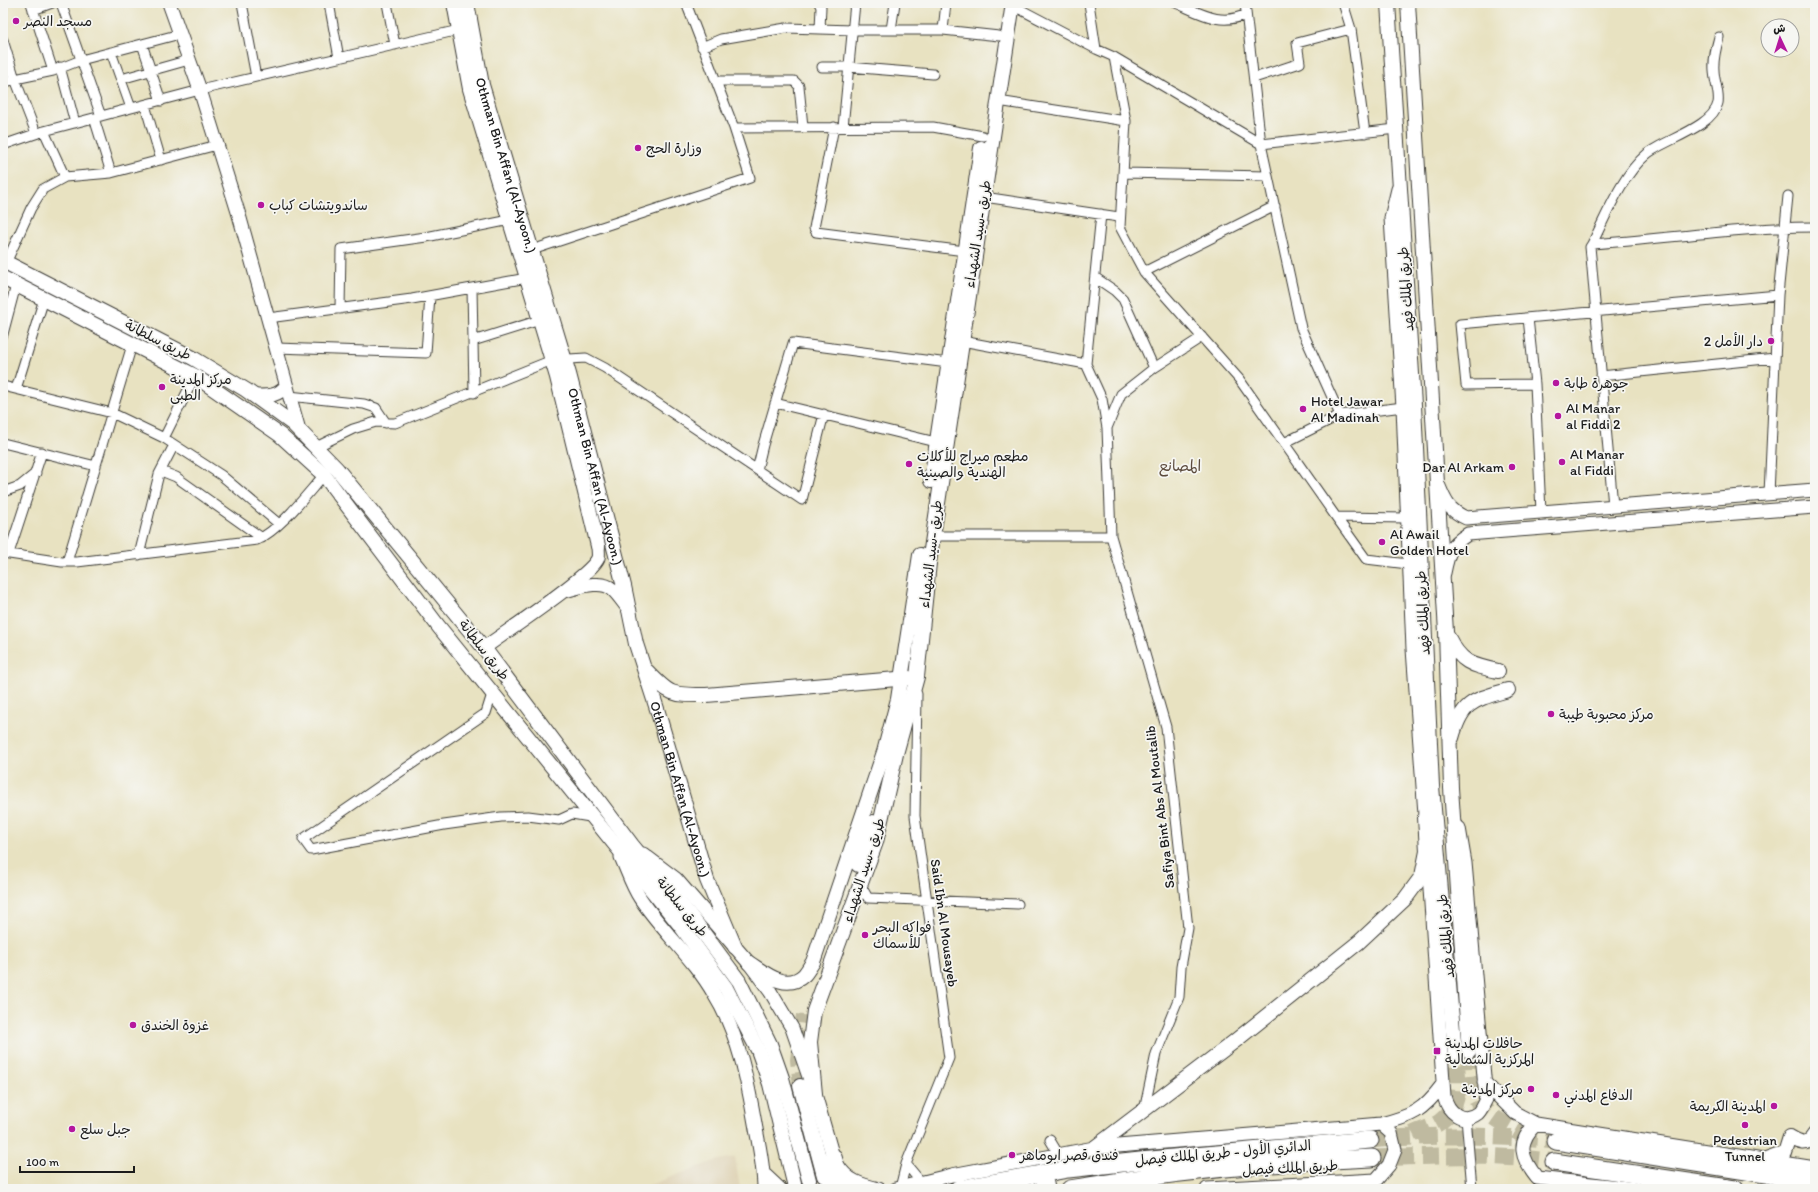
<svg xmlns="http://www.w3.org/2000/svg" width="1818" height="1192" viewBox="0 0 1818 1192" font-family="Itim,'Playpen Sans Arabic',sans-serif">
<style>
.built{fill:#ded2b4}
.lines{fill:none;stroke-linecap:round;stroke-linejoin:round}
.primary-tunnel{stroke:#bfbaa0;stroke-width:14;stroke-dasharray:14 7;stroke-linecap:butt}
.highway-tunnel{stroke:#bfbaa0;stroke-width:17;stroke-dasharray:17 8;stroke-linecap:butt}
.street-casing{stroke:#3b3a35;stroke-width:11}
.secondary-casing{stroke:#3b3a35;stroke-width:15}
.primary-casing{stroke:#3b3a35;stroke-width:16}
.highway-casing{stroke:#3b3a35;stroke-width:19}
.street{stroke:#fff;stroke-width:9}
.secondary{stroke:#fff;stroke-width:13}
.primary{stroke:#fff;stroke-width:14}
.highway{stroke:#fff;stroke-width:17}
.poi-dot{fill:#b5179e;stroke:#f6f6f2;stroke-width:1.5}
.labels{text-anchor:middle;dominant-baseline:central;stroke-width:3.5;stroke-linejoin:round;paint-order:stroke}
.poi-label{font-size:14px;fill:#1c1c1c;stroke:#f6f6f2;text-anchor:start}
.street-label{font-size:14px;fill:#1c1c1c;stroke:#f6f6f2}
.neighbourhood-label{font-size:15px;fill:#5c4b3d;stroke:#f6f6f2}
</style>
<rect width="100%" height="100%" fill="#f6f6f2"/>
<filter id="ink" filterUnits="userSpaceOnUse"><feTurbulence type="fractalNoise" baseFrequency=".025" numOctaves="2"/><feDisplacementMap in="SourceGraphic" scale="8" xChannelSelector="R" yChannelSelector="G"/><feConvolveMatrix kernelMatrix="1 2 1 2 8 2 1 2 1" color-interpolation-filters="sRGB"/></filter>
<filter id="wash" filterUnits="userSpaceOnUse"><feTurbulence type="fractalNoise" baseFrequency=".012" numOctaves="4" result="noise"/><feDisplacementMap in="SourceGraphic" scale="16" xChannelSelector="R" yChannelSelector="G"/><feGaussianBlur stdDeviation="0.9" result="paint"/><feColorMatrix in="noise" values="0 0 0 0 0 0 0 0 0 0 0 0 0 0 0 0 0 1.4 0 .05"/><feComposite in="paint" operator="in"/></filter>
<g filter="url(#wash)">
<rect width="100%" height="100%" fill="#e8e2c1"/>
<!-- built -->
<path class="built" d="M735,1157L740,1189H639L715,1161Z"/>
</g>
<g filter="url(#ink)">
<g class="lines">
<!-- primary-tunnel -->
<path class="primary-tunnel" d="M800,1086L797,1060L803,1015"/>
<!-- highway-tunnel -->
<path class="highway-tunnel" d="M1469,1051C1471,1067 1469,1091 1480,1105C1489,1117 1515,1130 1528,1138
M1413,1134C1421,1130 1434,1127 1441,1121C1463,1104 1458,1078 1455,1054
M1370,1140C1431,1134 1495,1135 1556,1141
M1372,1158C1433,1156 1493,1153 1554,1162"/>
<!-- street casing -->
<g class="street-casing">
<path id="street" d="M31,3L53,71
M61,3L101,116
M242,3L256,77
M329,3L339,58
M387,3L395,45
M819,3L821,7L820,29
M1089,3L1096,49L1114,57L1261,144L1245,3
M1176,3C1200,13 1221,27 1246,14
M1343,3L1351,29L1365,133
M1815,4V10
M1012,5L1096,49
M33,10L52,3
M891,30L895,3
M943,30L946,3
M3,40L15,79L53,71L81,60L180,34
M142,44L161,101
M702,47L721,39L786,28L853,30H943L999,36
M111,52L131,108
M1114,57L1126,121L1120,227L1144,272L1239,379L1336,517L1407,518
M60,67L75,123
M822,67H848L933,74
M1254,78L1300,63L1297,43L1351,29
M121,79L189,60
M716,81H794L799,86L803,127
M3,83L15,79L36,133
M998,101L1126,121
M145,105L161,160
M94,118L111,173
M834,127L814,228L816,232L965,251
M843,127L855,3
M734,128L933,127L983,136
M44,131L65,177
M3,145L44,131L200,90L459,30
M1124,173L1267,176
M984,197L1119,217
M1592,244C1607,214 1622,175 1647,154C1664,140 1713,127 1718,103C1720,93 1714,81 1714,70C1713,59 1716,48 1719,37
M532,250L750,178L734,128L686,3
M6,263L31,208L43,189L65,177L111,173L217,145
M1144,272L1275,206
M1096,278L1115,291L1123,299L1154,368
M472,288L474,393
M1778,295L1788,196
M340,309L341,249L426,237L510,220
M268,318L412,299L527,278
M1528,318L1535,384
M3,334L16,285
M473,341L540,320
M962,341L1086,364L1102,399L1107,428L1111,536L1166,727L1188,928L1181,967L1179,997L1156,1054L1144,1111
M276,348L426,353L430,296
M1086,364L1101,214
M1601,376L1775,358
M3,386L112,413L164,438L221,475L279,524
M16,389L44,299
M289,396L364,404L376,408L386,423
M775,403L936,442
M1340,415L1301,328L1261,144L1396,129
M1107,428L1121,394L1154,368L1202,337
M164,438L195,376
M3,443L96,466
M1284,443L1340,415L1403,407
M316,447L353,429L376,422L395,423L552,360L586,358L605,368L802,500L824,414
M757,470L763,445L793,343L948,363
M161,471L176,477L262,538
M3,492L20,486L36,473
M1613,506L1591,257L1590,247L1592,244C1667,239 1740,227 1815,227
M1541,512L1535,384L1466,385L1460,324L1778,295L1769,494
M1336,517L1366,559L1408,564
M932,536H1111
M3,553L62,562H77L257,540C281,529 306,495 324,475
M9,553L42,452
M139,555L159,474L174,445
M67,562L132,345
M492,694L486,713L303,839L311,850L444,825L501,817L528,816L559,820L572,814L590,817
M861,886L868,898L1018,904
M1466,1117L1472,1189
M1050,1140L1059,1155
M906,1164L921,1182
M900,1188L906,1164L949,1058L915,816L917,694"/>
</g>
<!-- secondary casing -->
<g class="secondary-casing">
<path id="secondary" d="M169,3L200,90L239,215L299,430
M1398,189L1391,218L1403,407L1413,649L1425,814
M254,396C268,396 277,397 286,386
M1438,484C1445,501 1448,510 1466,518L1815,490
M1444,573C1448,553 1450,545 1468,534L1815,507
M564,591C577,588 601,579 612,589C619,595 624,604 630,611
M484,648C504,633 591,576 598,558C599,555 598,550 598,546
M643,854L676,879L749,963L770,991L792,1028L815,1094L833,1157L835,1175L827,1189
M621,857C627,870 632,886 640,898C662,931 694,959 714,994C739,1034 748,1083 756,1129C760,1149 764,1169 764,1189
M1428,859L1444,1096C1448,1112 1462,1125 1478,1113C1481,1110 1484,1103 1486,1099L1465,863L1459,828
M1484,1082L1515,1113L1536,1124L1815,1168
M1536,1124C1516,1143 1521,1158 1537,1178L1636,1189
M837,1164C847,1181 861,1185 879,1189
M764,1174L780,1189
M952,1175L1094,1148L1381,1124C1412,1116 1423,1111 1443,1084
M895,1189L952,1175H960
M1207,1189L1376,1180L1389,1165L1395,1150L1391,1133L1381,1124"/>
</g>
<!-- primary casing -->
<g class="primary-casing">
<g id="primary">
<path d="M454,3L470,89L557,377L598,546"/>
<path id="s1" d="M467,3L482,85L569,374L624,586L636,644L657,709L707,880L735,947"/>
<path d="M1388,3L1414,405L1432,786L1455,1054"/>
<path d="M1408,3L1446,632L1451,788L1469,1051"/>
<path d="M3,261L193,358L246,390L293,424L337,469L484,648L632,845L693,919L739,981L770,1044L782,1078L809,1180"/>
<path d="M3,278L195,376L280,435L324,475L439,627L680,925L726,988L758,1050L770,1084L794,1183"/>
<path d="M931,481L981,148"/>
<path d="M1448,637C1461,663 1471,665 1498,671"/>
<path d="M647,671C671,696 672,695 706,695L909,678"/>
<path d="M1452,738C1462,701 1474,700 1508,690"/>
<path d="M858,865L873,822"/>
<path d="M749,963C765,973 786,992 804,975C807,972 810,966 813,962L884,752L898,699L920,555"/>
<path d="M800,1086L824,1176"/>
<path d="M815,1094L810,1042L814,1011L876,842L896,754L917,677L929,563L1013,3"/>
<path d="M1094,1148L1235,1041L1359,942L1405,899L1422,876L1427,851L1425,817L1430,798"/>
<path d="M1766,1160L1785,1153L1790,1137C1799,1142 1807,1147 1814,1135"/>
</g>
</g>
<!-- highway casing -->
<g class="highway-casing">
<path id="highway" d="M1556,1141L1815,1182
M833,1157L843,1189
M1554,1162L1735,1189
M1043,1173L1046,1189
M958,1189L1068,1169L1140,1161L1370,1140
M1070,1189C1170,1172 1271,1162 1372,1158"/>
</g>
<!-- street -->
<use href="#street" class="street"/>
<!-- secondary -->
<use href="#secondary" class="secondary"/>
<!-- primary -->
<use href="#primary" class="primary"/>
<!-- highway -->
<use href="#highway" class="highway"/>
</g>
</g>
<!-- markers -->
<g class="poi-dot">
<circle cx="16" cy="21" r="4"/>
<circle cx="638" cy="148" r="4"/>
<circle cx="261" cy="205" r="4"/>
<circle cx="1771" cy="341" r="4"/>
<circle cx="1556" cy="383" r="4"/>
<circle cx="162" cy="387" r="4"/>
<circle cx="1303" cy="409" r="4"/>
<circle cx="1558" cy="416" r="4"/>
<circle cx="1562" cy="462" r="4"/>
<circle cx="909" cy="464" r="4"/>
<circle cx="1512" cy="467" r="4"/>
<circle cx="1382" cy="542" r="4"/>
<circle cx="1551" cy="714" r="4"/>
<circle cx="865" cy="935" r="4"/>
<circle cx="133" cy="1025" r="4"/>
<rect x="1433" y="1047" width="8" height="8" rx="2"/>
<circle cx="1531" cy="1089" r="4"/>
<circle cx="1556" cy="1095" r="4"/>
<circle cx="1774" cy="1106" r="4"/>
<circle cx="1745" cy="1125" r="4"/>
<circle cx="72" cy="1129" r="4"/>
<circle cx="1012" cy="1155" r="4"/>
</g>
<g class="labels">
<!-- poi labels -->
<g class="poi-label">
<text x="24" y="21">مسجد النصر</text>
<text x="646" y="148">وزارة الحج</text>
<text x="269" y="205">ساندويتشات كباب</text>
<text x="1763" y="341" text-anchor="end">دار الأمل 2</text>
<text x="170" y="379">مرکز المدینة<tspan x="170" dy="16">الطبی</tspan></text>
<text x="1564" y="383">جوهرة طابة</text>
<text x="1311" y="401">Hotel Jawar<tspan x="1311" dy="16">Al Madinah</tspan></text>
<text x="1566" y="408">Al Manar<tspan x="1566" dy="16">al Fiddi 2</tspan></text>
<text x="1570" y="454">Al Manar<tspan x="1570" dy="16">al Fiddi</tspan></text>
<text x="917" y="456">مطعم ميراج للأكلات<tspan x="917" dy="16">الهندية والصينية</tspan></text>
<text x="1504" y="467" text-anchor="end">Dar Al Arkam</text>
<text x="1390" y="534">Al Awail<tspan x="1390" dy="16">Golden Hotel</tspan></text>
<text x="1559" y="714">مركز محبوبة طيبة</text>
<text x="873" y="927">فواكه البحر<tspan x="873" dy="16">للأسماك</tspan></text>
<text x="141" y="1025">غزوة الخندق</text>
<text x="1445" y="1043">حافلات المدينة<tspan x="1445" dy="16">المركزية الشمالية</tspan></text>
<text x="1523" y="1089" text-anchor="end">مركز المدينة</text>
<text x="1564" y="1095">الدفاع المدني</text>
<text x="1766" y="1106" text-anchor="end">المدينة الكريمة</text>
<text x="80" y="1129">جبل سلع</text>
<text x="1745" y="1140" text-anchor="middle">Pedestrian<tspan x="1745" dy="16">Tunnel</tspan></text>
<text x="1020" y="1155">فندق قصر ابوماهر</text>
</g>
<!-- street labels -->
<g class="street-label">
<text stroke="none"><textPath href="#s1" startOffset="167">Othman Bin Affan (Al-Ayoon.)</textPath></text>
<text transform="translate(978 234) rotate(-81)">طريق -سيد الشهداء</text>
<text transform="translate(1406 289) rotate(-94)">طريق الملك فهد</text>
<text transform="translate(158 340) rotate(27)">طريق سلطانة</text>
<text stroke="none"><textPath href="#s1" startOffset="491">Othman Bin Affan (Al-Ayoon.)</textPath></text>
<text transform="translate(931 554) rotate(-83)">طريق -سيد الشهداء</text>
<text transform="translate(1423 613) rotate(-93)">طريق الملك فهد</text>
<text transform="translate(484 650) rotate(52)">طريق سلطانة</text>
<text stroke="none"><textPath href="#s1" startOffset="815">Othman Bin Affan (Al-Ayoon.)</textPath></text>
<text transform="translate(1160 807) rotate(-97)">Safiya Bint Abs Al Moutalib</text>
<text transform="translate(864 870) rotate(-72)">طريق -سيد الشهداء</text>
<text transform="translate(682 907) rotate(51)">طريق سلطانة</text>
<text transform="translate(944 923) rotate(82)">Said Ibn Al Mousayeb</text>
<text transform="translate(1446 936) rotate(-95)">طريق الملك فهد</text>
<text transform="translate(1223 1153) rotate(-5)">الدائري الأول - طريق الملك فيصل</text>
<text transform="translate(1290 1168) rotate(-3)">طريق الملك فيصل</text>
</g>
<!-- neighbourhood labels -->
<g class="neighbourhood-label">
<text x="1180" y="466">المصانع</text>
</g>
</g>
<!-- margin -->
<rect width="1818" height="1192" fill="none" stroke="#f6f6f2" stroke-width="16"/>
<!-- north arrow -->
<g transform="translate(1780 38) rotate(356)"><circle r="19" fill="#f6f6f2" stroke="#9f9f9c"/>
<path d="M0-3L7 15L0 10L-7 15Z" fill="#b5179e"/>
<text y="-6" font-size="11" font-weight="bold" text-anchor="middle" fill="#1c1c1c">ش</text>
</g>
<!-- scale -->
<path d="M20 1166v6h114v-6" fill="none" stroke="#1c1c1c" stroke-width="2"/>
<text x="26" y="1166" font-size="12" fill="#1c1c1c" stroke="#f6f6f2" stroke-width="3" paint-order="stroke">100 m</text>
</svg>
